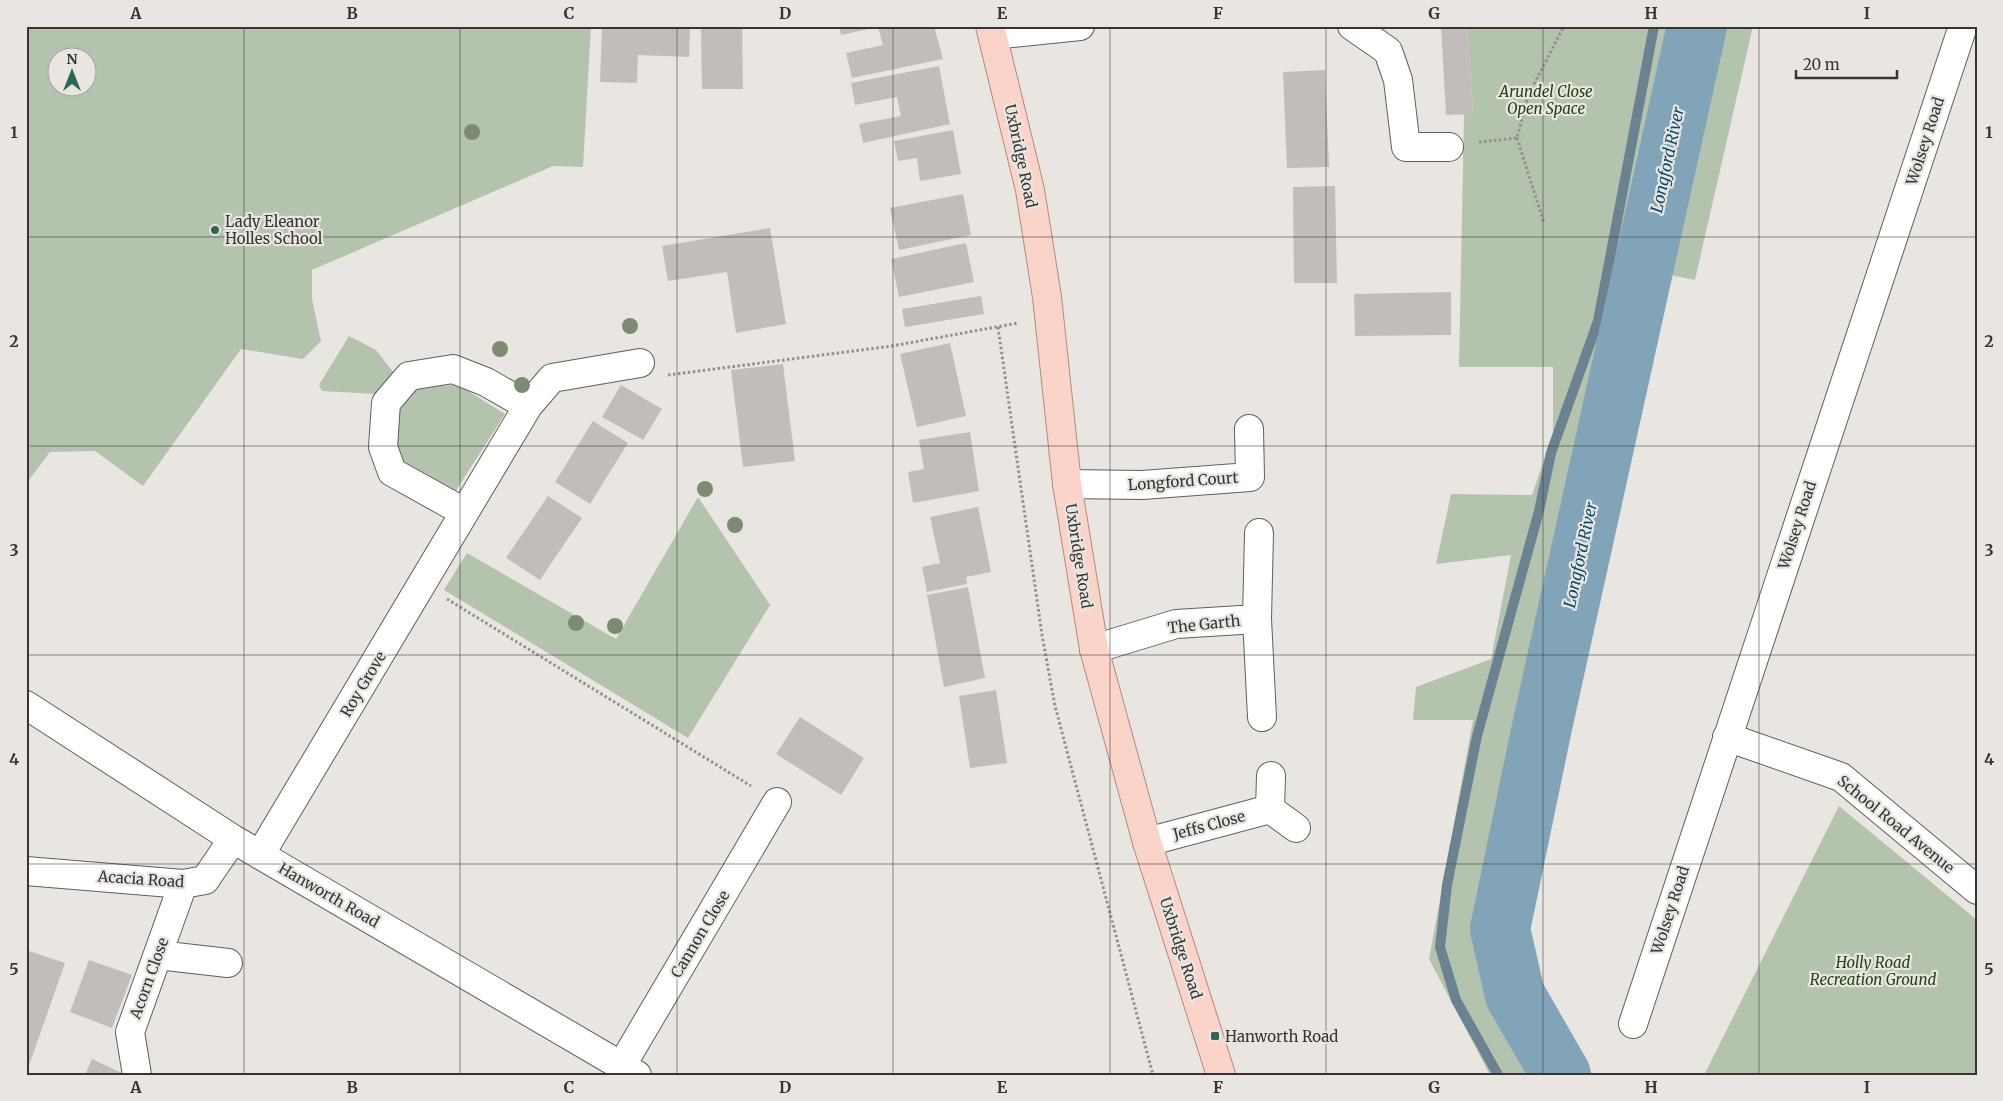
<svg xmlns="http://www.w3.org/2000/svg" width="2003" height="1101" viewBox="0 0 2003 1101" font-family="Merriweather,serif">
<style>
.green{fill:#b4c3ae;fill-rule:evenodd}
.water{fill:#82a4b9;stroke:#6b8391}
.lines{fill:none;stroke-linecap:round;stroke-linejoin:round}
.stream{stroke:#6b8391;stroke-width:10}
.river{stroke:#82a4b9;stroke-width:60}
.building{fill:#c2bdbb}
.minor-casing{stroke:#615f5b;stroke-width:30}
.major-casing{stroke:#b38a7c;stroke-width:30}
.path{stroke:#93918e;stroke-width:3;stroke-dasharray:2.5 2.5;stroke-linecap:butt}
.minor{stroke:#fff;stroke-width:28}
.major{stroke:#fad4c8;stroke-width:28}
.tree{fill:#7c8b71}
.grid{fill:none;stroke:#363533;stroke-width:1;stroke-opacity:0.55}
.poi-dot{fill:#2b6752;stroke:#e9e6e2;stroke-width:2}
.labels{text-anchor:middle;dominant-baseline:central;stroke-width:4.5;stroke-linejoin:round;paint-order:stroke}
.park-label{font-size:15px;font-style:italic;fill:#234115;stroke:#e9e6e2}
.street-label{font-size:15px;fill:#363533;stroke:#e9e6e2}
.poi-label{font-size:15px;fill:#363533;stroke:#e9e6e2;text-anchor:start}
.water-label{font-size:16px;font-style:italic;fill:#074a67;stroke:#e9e6e2}
.neatline{fill:none;stroke:#363533;stroke-width:2}
.grid-label{font-size:16px;text-anchor:middle;font-weight:bold;fill:#363533}
</style>
<rect width="100%" height="100%" fill="#e9e6e2"/>
<!-- green -->
<path class="green" d="M26,26H591L583,167L553,166L312,270V299L321,341L303,359L241,349L143,486L95,451L50,452L26,484ZM58,58H88V88H58Z
M1467,26H1690L1699,53L1618,340L1626,391L1588,451L1512,807L1526,847L1499,872L1488,978L1546,1075H1490L1429,959L1473,720H1413L1416,687L1491,659L1511,555L1436,564L1451,494L1532,495L1553,433V367H1459L1464,114L1473,113Z
M1724,26H1753L1695,280L1665,274Z
M349,336L376,350L394,373L376,394L322,391L319,385Z
M452,385L468,391L505,414L453,495L402,462L393,437L398,405L418,388Z
M698,497L770,605L688,738L444,590L467,553L616,639Z
M1839,806L1977,920V1075H1704Z"/>
<!-- water -->
<path class="water" d="M1690,26H1706L1693,49Z"/>
<g class="lines">
<!-- stream -->
<path class="stream" d="M1498,1075L1456,1000L1440,947L1447,885L1477,736L1539,511L1551,453L1598,321L1654,26"/>
<!-- river -->
<path class="river" d="M1561,1075L1515,995L1500,929L1542,727L1697,26"/>
</g>
<!-- building -->
<path class="building" d="M602,26H690L689,57L638,55L637,83L600,82Z
M742,26L743,89H702L701,27Z
M839,26H934L943,59L852,78L846,53L883,45L878,27L841,35Z
M1441,26H1467L1473,114L1446,115Z
M939,66L950,124L863,143L859,124L901,116L897,97L855,105L851,83Z
M1325,70L1329,167L1287,168L1283,72Z
M953,130L961,174L920,181L917,158L898,161L894,141Z
M1335,186L1337,283H1294L1293,187Z
M963,194L971,235L899,250L890,208Z
M770,228L786,324L736,333L727,272L668,281L662,246Z
M966,243L974,282L899,297L891,259Z
M1451,292V335L1355,336L1354,294Z
M981,296L984,314L905,327L902,309Z
M950,343L966,416L917,427L900,354Z
M783,364L795,461L743,467L731,370Z
M621,385L662,409L643,440L602,417Z
M593,421L628,443L590,504L555,482Z
M970,432L979,491L913,503L908,472L924,469L919,440Z
M548,496L582,518L540,580L506,558Z
M978,507L991,572L966,577L967,584L927,592L922,567L940,563L930,517Z
M968,587L985,678L944,687L927,595Z
M996,690L1007,763L970,768L959,696Z
M800,717L864,758L841,795L776,754Z
M26,950L65,963L27,1071H26Z
M89,960L132,975L112,1028L70,1012Z
M92,1059L126,1075H85Z"/>
<g class="lines">
<!-- minor casing -->
<g class="minor-casing">
<path id="minor" d="M1352,26L1388,51L1398,80L1406,147H1449
M993,35L1080,26
M1067,484L1142,485L1250,477L1249,429
M464,512L392,472L383,447L386,403L409,376L453,369L486,382L528,406
M1259,533L1257,619L1262,717
M1094,649L1176,624L1257,619
M26,705L233,839L637,1075
M1727,737L1841,777L1977,890
M1270,809L1271,776
M1147,842L1270,809L1296,828
M260,855L528,406L552,378L640,363
M26,871L183,884L205,880L233,839
M158,955L228,963
M1633,1024L1963,26
M622,1065L777,802
M137,1075L130,1032L183,884"/>
</g>
<!-- major casing -->
<g class="major-casing">
<path id="major" d="M990,26L1030,190L1047,297L1067,484L1094,649L1147,842L1221,1075"/>
</g>
<!-- path -->
<path class="path" d="M1517,138L1544,223
M1479,142L1517,138L1528,96L1564,26
M998,327L1042,635L1055,706L1153,1075
M668,375L892,346L1018,323
M447,599L751,786"/>
<!-- minor -->
<use href="#minor" class="minor"/>
<!-- major -->
<use href="#major" class="major"/>
</g>
<!-- trees -->
<g class="tree">
<circle cx="472" cy="132" r="8"/>
<circle cx="630" cy="326" r="8"/>
<circle cx="500" cy="349" r="8"/>
<circle cx="522" cy="385" r="8"/>
<circle cx="705" cy="489" r="8"/>
<circle cx="735" cy="525" r="8"/>
<circle cx="576" cy="623" r="8"/>
<circle cx="615" cy="626" r="8"/>
</g>
<!-- grid -->
<path class="grid" d="M244,26V1075M460,26V1075M677,26V1075M893,26V1075M1110,26V1075M1326,26V1075M1543,26V1075M1759,26V1075M26,237H1977M26,446H1977M26,655H1977M26,864H1977"/>
<!-- markers -->
<g class="poi-dot">
<circle cx="215" cy="230" r="5"/>
<rect x="1210" y="1031" width="10" height="10" rx="2.5"/>
</g>
<g class="labels">
<!-- park labels -->
<g class="park-label">
<text x="1546" y="91">Arundel Close<tspan x="1546" dy="17">Open Space</tspan></text>
<text x="1873" y="962">Holly Road<tspan x="1873" dy="17">Recreation Ground</tspan></text>
</g>
<!-- street labels -->
<g class="street-label">
<text transform="translate(1925 141) rotate(-72)">Wolsey Road</text>
<text transform="translate(1021 156) rotate(78)">Uxbridge Road</text>
<text transform="translate(1183 481) rotate(-4)">Longford Court</text>
<text transform="translate(1797 525) rotate(-72)">Wolsey Road</text>
<text transform="translate(1079 556) rotate(81)">Uxbridge Road</text>
<text transform="translate(1204 624) rotate(-6)">The Garth</text>
<text transform="translate(363 684) rotate(-59)">Roy Grove</text>
<text transform="translate(1896 824) rotate(39)">School Road Avenue</text>
<text transform="translate(1209 825) rotate(-15)">Jeffs Close</text>
<text transform="translate(141 879) rotate(4)">Acacia Road</text>
<text transform="translate(329 895) rotate(30)">Hanworth Road</text>
<text transform="translate(1670 910) rotate(-72)">Wolsey Road</text>
<text transform="translate(700 934) rotate(-59)">Cannon Close</text>
<text transform="translate(1181 948) rotate(72)">Uxbridge Road</text>
<text transform="translate(149 978) rotate(-70)">Acorn Close</text>
</g>
<!-- poi labels -->
<g class="poi-label">
<text x="225" y="221">Lady Eleanor<tspan x="225" dy="17">Holles School</tspan></text>
<text x="1225" y="1036">Hanworth Road</text>
</g>
<!-- water labels -->
<g class="water-label">
<text transform="translate(1667 160) rotate(-78)">Longford River</text>
<text transform="translate(1580 555) rotate(-78)">Longford River</text>
</g>
</g>
<!-- border -->
<rect width="2003" height="1101" fill="none" stroke="#e9e6e2" stroke-width="55"/>
<!-- north arrow -->
<g transform="translate(72 72)"><circle r="24" fill="#e9e6e2" stroke="#a19f9c"/>
<path d="M0-4L9 19L0 12L-9 19Z" fill="#2b6752"/>
<text y="-8" font-size="14" font-weight="bold" text-anchor="middle" fill="#363533">N</text>
</g>
<!-- scale -->
<path d="M1796 70v8h101v-8" fill="none" stroke="#363533" stroke-width="2.5"/>
<text x="1803" y="70" font-size="15" fill="#363533" stroke="#e9e6e2" stroke-width="4" paint-order="stroke">20 m</text>
<rect x="28" y="28" width="1948" height="1046" class="neatline"/>
<g class="grid-label">
<text x="136" y="19">A</text>
<text x="352" y="19">B</text>
<text x="569" y="19">C</text>
<text x="785" y="19">D</text>
<text x="1002" y="19">E</text>
<text x="1218" y="19">F</text>
<text x="1434" y="19">G</text>
<text x="1651" y="19">H</text>
<text x="1867" y="19">I</text>
<text x="14" y="138">1</text>
<text x="1989" y="138">1</text>
<text x="14" y="347">2</text>
<text x="1989" y="347">2</text>
<text x="14" y="556">3</text>
<text x="1989" y="556">3</text>
<text x="14" y="765">4</text>
<text x="1989" y="765">4</text>
<text x="14" y="975">5</text>
<text x="1989" y="975">5</text>
<text x="136" y="1093">A</text>
<text x="352" y="1093">B</text>
<text x="569" y="1093">C</text>
<text x="785" y="1093">D</text>
<text x="1002" y="1093">E</text>
<text x="1218" y="1093">F</text>
<text x="1434" y="1093">G</text>
<text x="1651" y="1093">H</text>
<text x="1867" y="1093">I</text>
</g>
</svg>
